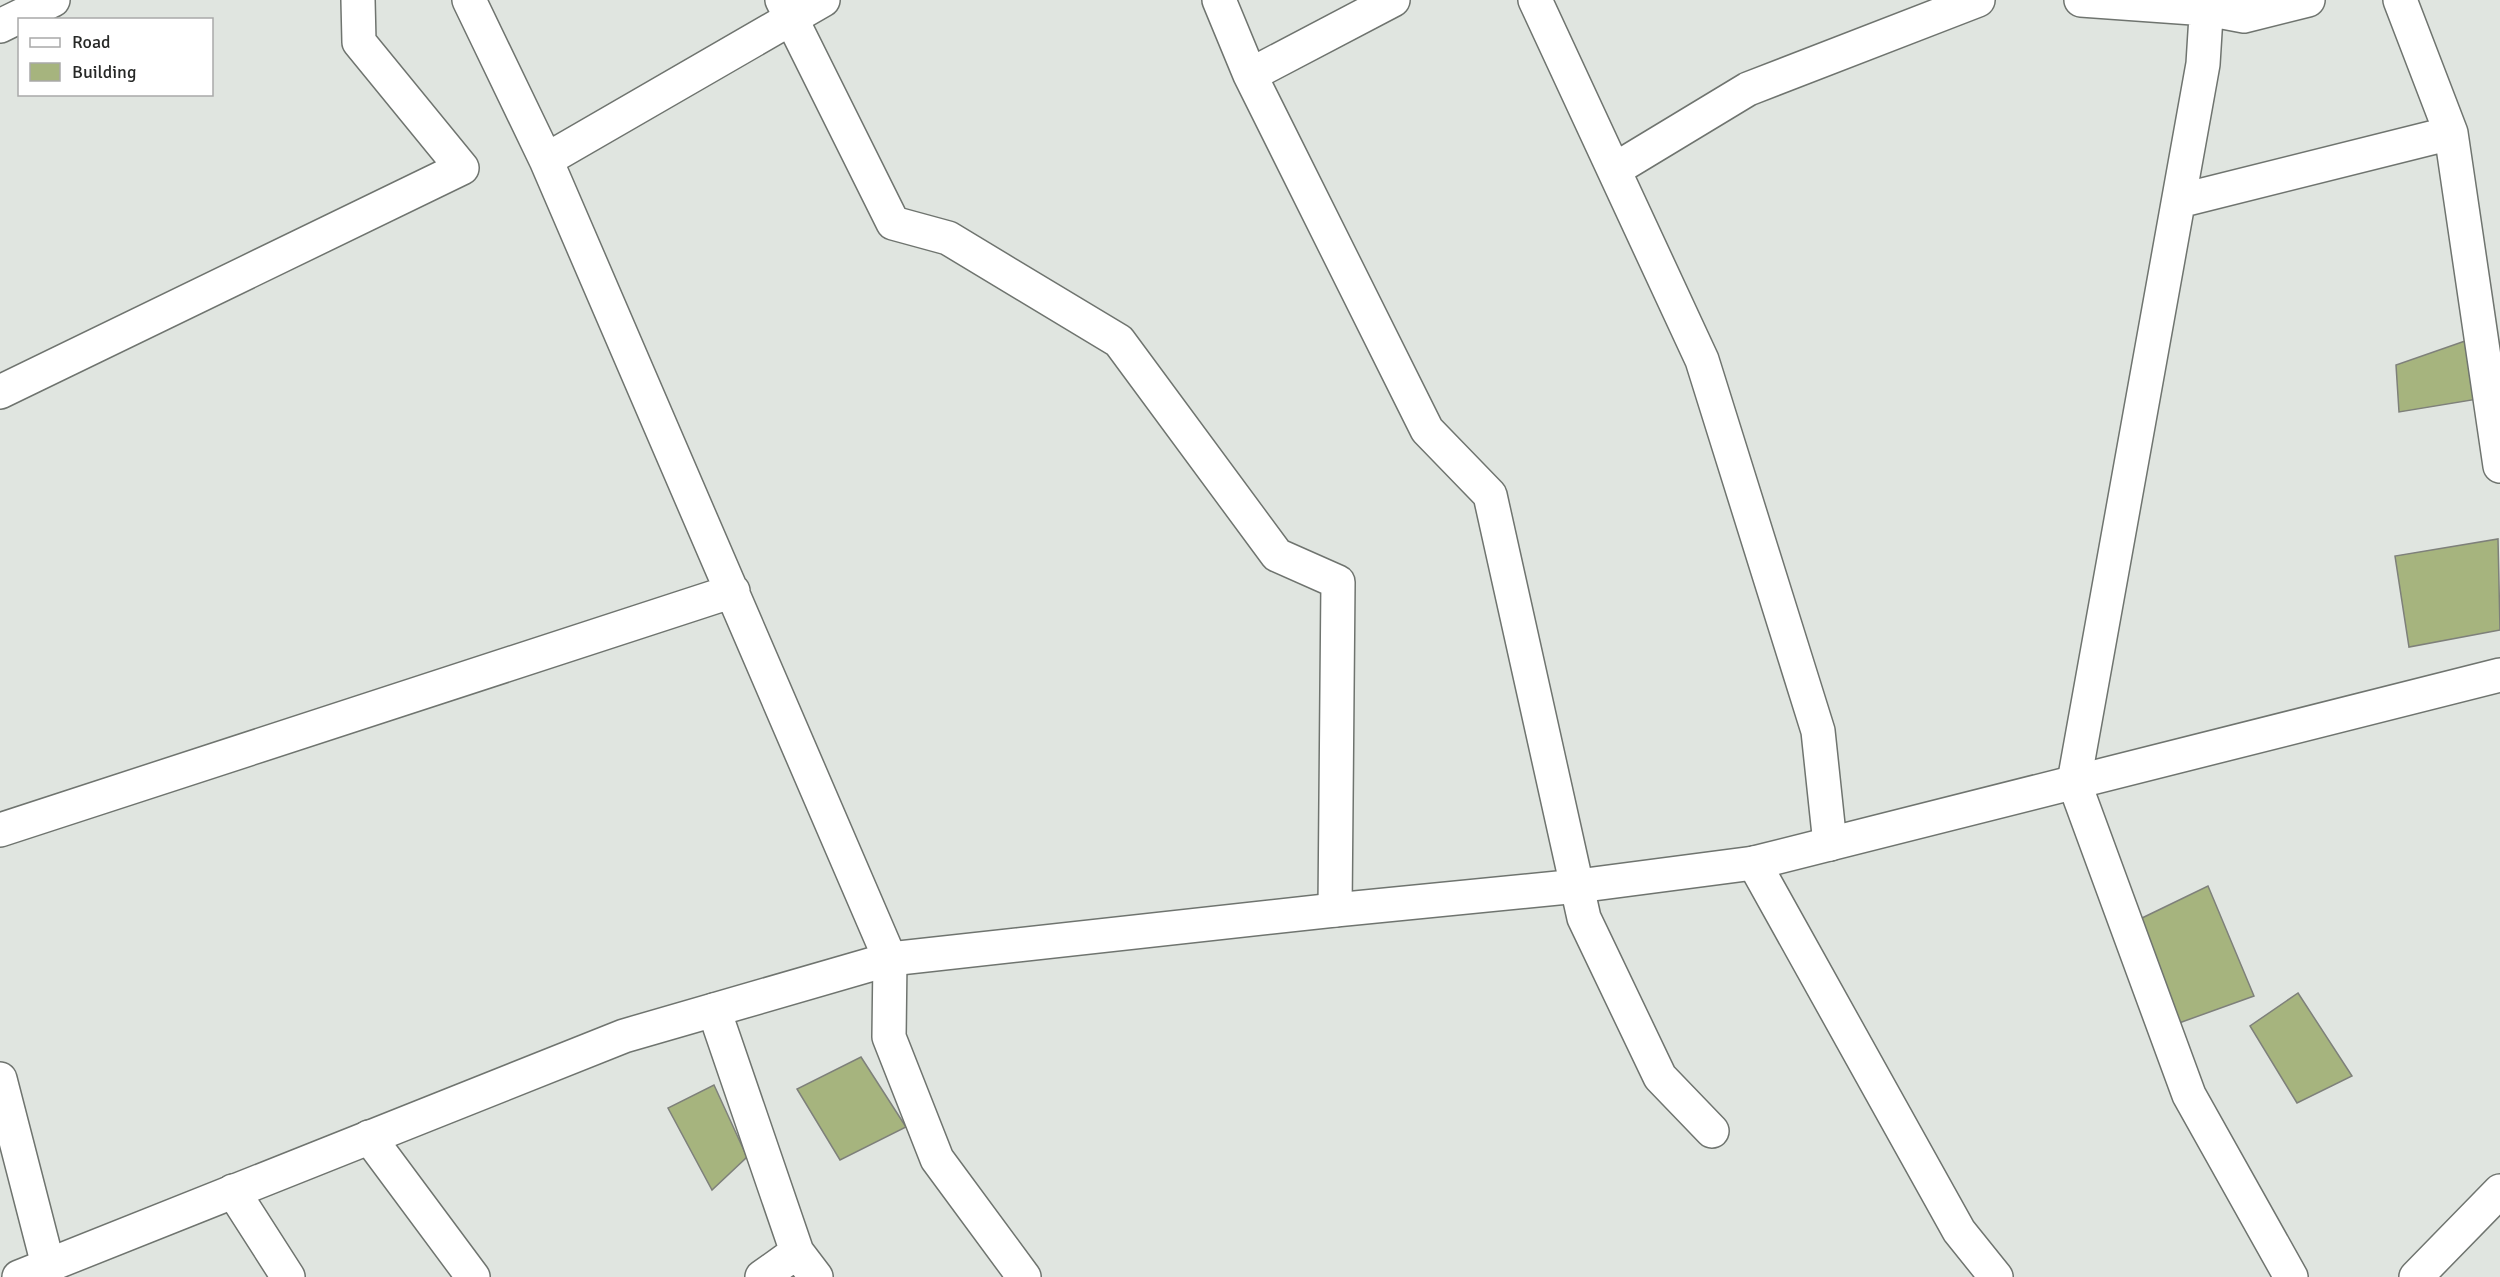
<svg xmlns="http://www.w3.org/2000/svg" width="2500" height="1277" viewBox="0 0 2500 1277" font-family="Signika,sans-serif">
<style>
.building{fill:#a6b47e;stroke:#7e807a;stroke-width:1.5}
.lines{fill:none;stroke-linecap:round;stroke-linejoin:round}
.minor-casing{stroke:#6f746f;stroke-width:36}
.trunk-casing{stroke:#6f746f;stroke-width:36}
.minor{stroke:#fff;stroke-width:33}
.trunk{stroke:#fff;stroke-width:33}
</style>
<rect width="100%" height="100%" fill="#e0e5e0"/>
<!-- building -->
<path class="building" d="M2465,341L2478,399L2399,412L2396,365Z
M2498,539L2500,630L2409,647L2395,556Z
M2208,886L2254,996L2179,1023L2140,919Z
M2298,993L2352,1076L2297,1103L2250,1026Z
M861,1057L906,1127L840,1160L797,1089Z
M714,1085L747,1157L712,1190L668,1108Z"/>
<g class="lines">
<!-- minor casing -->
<g class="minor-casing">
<path id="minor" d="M469,0L546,160L890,959L889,1037L937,1159L1024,1277
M782,0L893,223L948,238L1119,341L1277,555L1338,582L1335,910
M1219,0L1250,75
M1393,0L1250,75L1427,430L1490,495L1584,918L1660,1077L1712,1131
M1535,0L1702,360L1818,731L1830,844
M2081,0L2207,9L2244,16L2308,0
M2207,0L2203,64L2074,782L2189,1095L2291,1277
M2400,0L2451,133
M0,26L53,0
M546,160L823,0
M1614,170L1748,89L1978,0
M2179,201L2451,133L2500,466
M0,392L462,168L359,42L358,0
M0,830L733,591
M1754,863L1959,1231L1996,1277
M714,1010L797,1252L762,1277
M0,1079L48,1265
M369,1137L473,1277
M233,1191L288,1277
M797,1252L816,1277
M2416,1277L2500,1191"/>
</g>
<!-- trunk casing -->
<g class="trunk-casing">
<path id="trunk" d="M19,1277L624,1036L890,959L1335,910L1578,886L1754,863L2500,675"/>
</g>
<!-- minor -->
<use href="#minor" class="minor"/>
<!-- trunk -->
<use href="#trunk" class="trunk"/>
</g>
<!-- legend -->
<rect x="18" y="18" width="195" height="78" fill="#ffffff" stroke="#a9a9a9" stroke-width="1.5"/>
<rect x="30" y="38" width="30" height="9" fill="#ffffff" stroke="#a9a9a9" stroke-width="1.5"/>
<text x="72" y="48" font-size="18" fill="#272927">Road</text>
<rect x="30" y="63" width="30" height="18" fill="#a6b47e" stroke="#a9a9a9" stroke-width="1.5"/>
<text x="72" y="78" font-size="18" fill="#272927">Building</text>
</svg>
